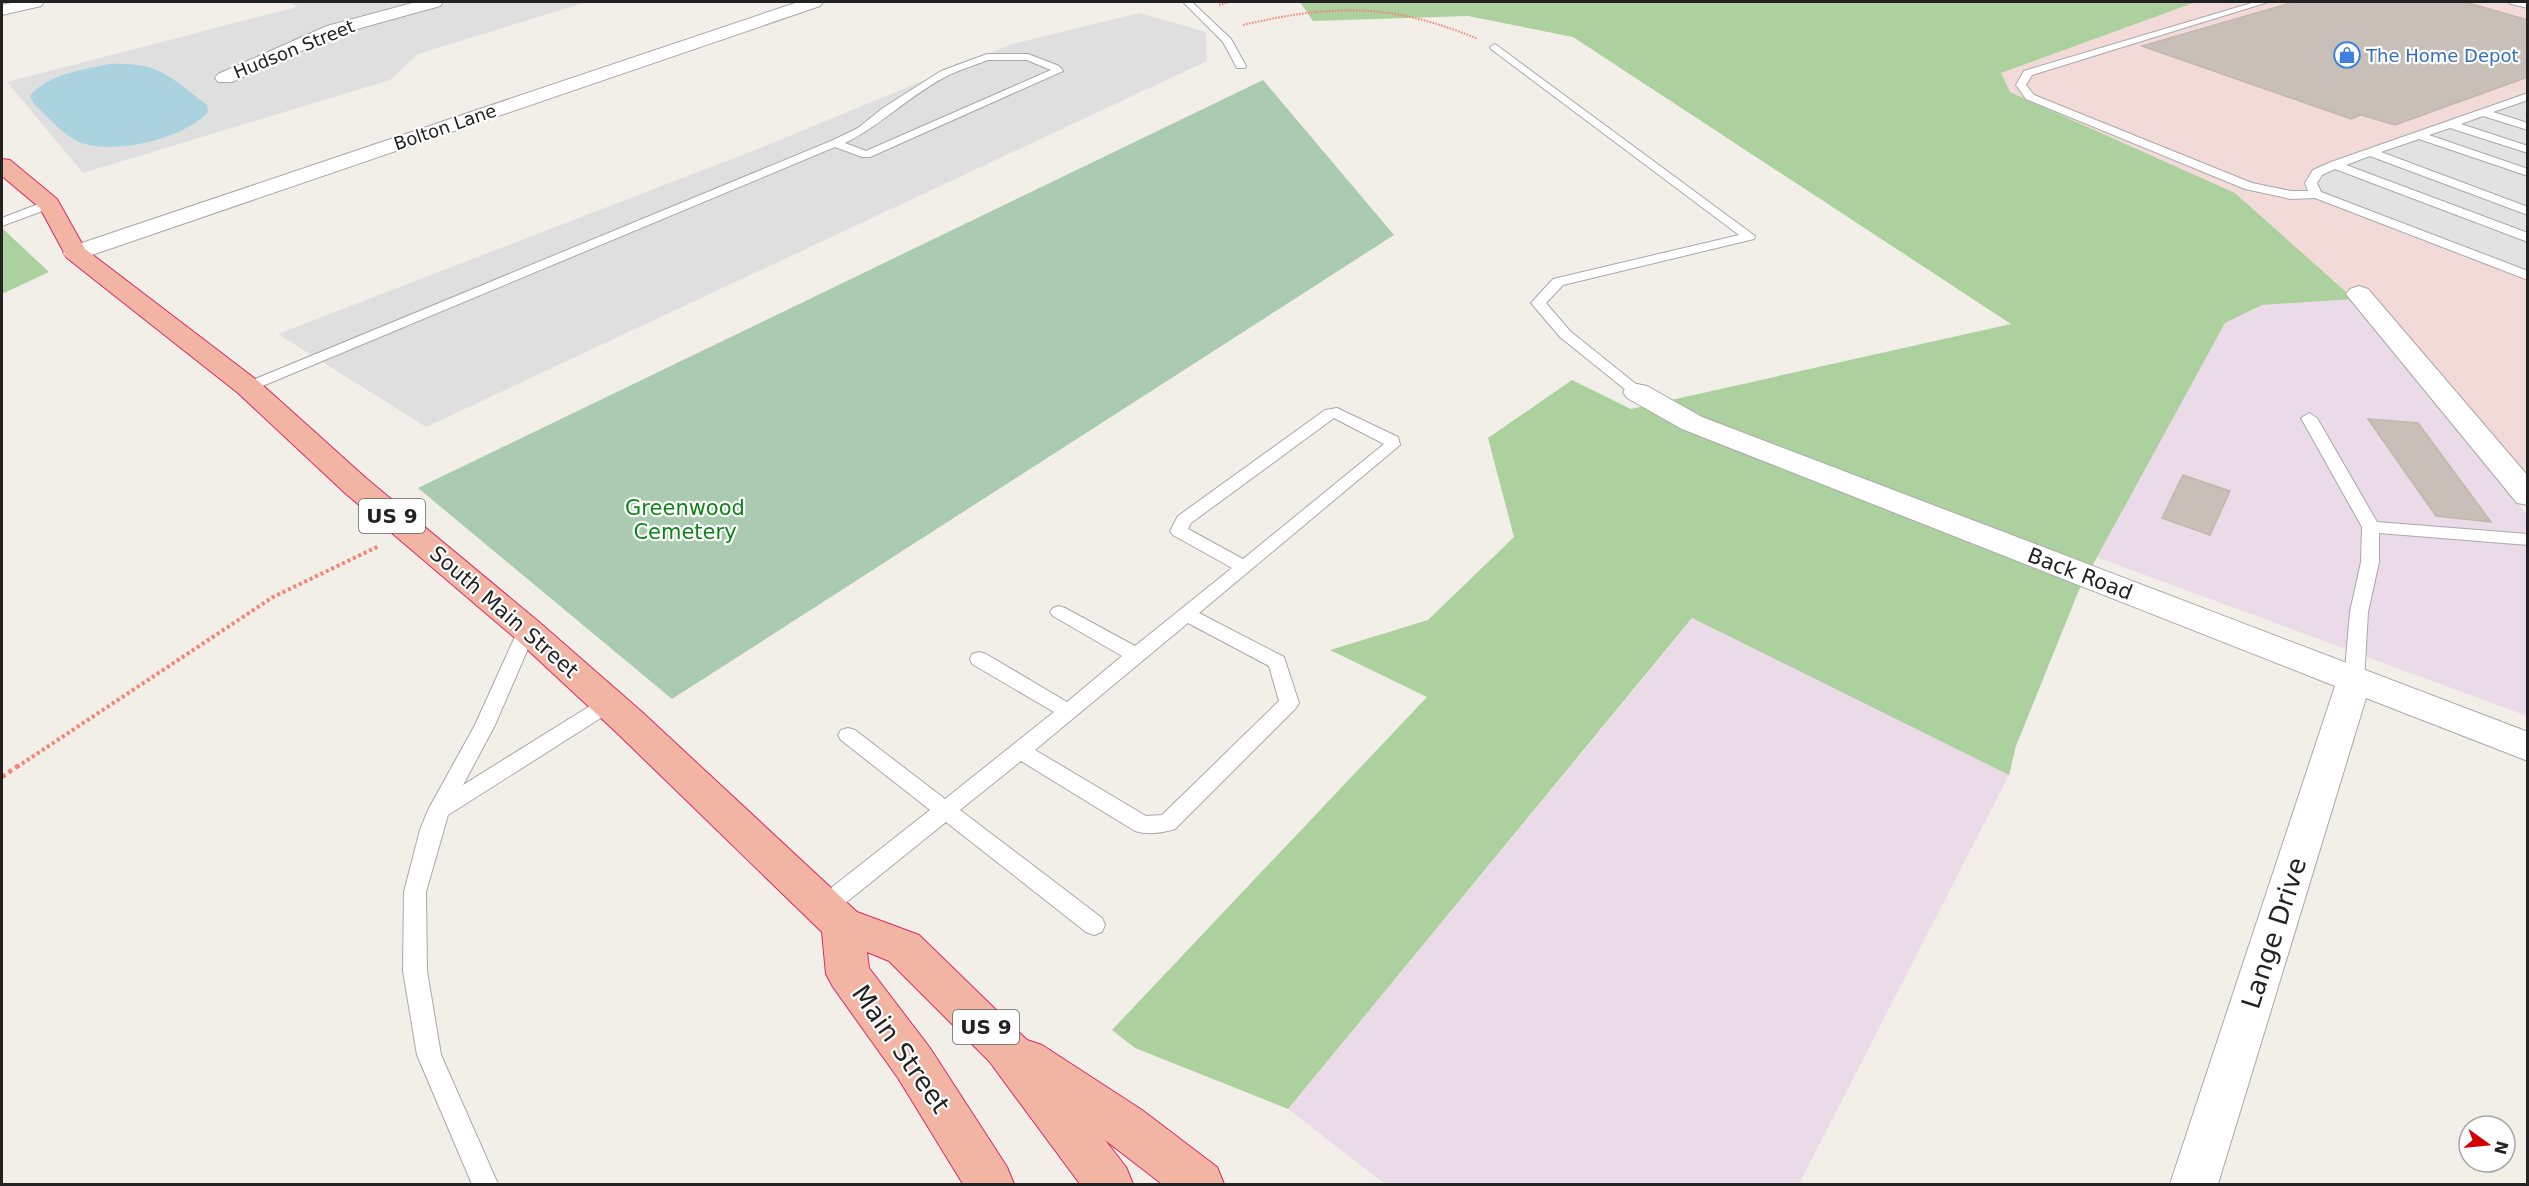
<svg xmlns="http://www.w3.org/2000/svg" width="2529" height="1186" viewBox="0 0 2529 1186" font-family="'DejaVu Sans',sans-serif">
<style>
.residential{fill:#e0dfdf}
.commercial{fill:#f2dad9}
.industrial{fill:#ebdbe8}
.forest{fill:#add19e}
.cemetery{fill:#aacbaf}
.parking{fill:#e2e2e2}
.water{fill:#aad3df}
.building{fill:#c7bfb8;stroke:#c4b6ab;stroke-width:1.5}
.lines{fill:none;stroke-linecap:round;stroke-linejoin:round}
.service-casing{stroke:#a9a9a9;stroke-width:2}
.minor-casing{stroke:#a9a9a9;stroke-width:2}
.trunk-casing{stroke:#dc2a67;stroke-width:2}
.path-far2{stroke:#fa8072;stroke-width:2;stroke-dasharray:1.5 1.5;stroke-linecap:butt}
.path-far1{stroke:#fa8072;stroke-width:4;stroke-dasharray:3 3;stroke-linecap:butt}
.path{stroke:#fa8072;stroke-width:4.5;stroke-dasharray:4 4;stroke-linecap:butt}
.service{fill:#fff;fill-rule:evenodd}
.minor{fill:#fff;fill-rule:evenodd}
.trunk{fill:#f2b4a3;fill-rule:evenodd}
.labels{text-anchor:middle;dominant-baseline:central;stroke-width:4.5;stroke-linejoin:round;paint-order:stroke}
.far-street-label{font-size:18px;fill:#222;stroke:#fff}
.far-shop-label{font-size:18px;fill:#366cbe;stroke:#fff;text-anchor:start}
.shield{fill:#fff;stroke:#646464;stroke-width:1.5}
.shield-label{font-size:20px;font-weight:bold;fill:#222}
.park-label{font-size:21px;fill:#0c8416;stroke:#fff}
.street-label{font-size:21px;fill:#222;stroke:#fff}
.near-street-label{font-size:26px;fill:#222;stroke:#fff}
</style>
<rect width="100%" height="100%" fill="#f2efe9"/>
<!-- residential -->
<path class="residential" d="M289,2H587L418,54L390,80L83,173L7,82L297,7Z
M1140,13L1206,32L1207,61L426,427L278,334L765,146L1012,44Z"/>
<!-- commercial -->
<path class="commercial" d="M2196,2H2527V502L2354,299L2235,193L2010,92L2001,73Z"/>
<!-- industrial -->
<path class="industrial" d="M2354,299L2527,514V716L2096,557L2225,323L2262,305Z
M1693,618L2009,775L1799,1184H1385L1288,1109Z"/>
<!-- forest -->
<path class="forest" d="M1300,2H2196L2001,73L2010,92L2235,193L2354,299L2262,305L2225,323L2079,590L2016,746L2009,775L1692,618L1288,1109L1135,1048L1112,1030L1427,697L1330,650L1428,620L1514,537L1488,438L1572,380L1631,409L2011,324L1573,37L1468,16L1313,21Z
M2,228L49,272L2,294Z"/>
<!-- cemetery -->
<path class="cemetery" d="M1263,80L1394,235L672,699L418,488Z"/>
<!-- parking -->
<path class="parking" d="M2527,96V276L2316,194L2317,173Z"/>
<!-- water -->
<path class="water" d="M109,64C160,62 168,76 207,105L208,112C185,138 118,154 85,144C66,139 48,117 34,104L30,96C48,74 82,70 109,64Z"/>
<!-- building -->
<path class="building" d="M2294,2H2465L2528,20V77L2395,125L2361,115L2351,119L2142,46Z
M2368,419L2418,423L2491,522L2436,516Z
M2183,475L2230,491L2210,535L2162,518Z"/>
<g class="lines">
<!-- service casing -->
<g class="service-casing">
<path id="service" d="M1183,2H1192L1231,39L1246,66L1245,68H1237L1223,42Z
M2255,2H2268L2032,75L2026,85L2034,95L2252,183L2291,191H2308L2305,183L2313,170L2331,162L2528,93V100L2493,112L2528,123V130L2483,116L2461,124L2528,146V153L2450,128L2429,135L2528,169V176L2419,139L2381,152L2528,207V215L2370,156L2346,165L2528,233V242L2335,169L2322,175L2317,183L2321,192L2528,271V280L2315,198L2291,199L2245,189L2026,99L2016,85L2024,71Z
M2509,2H2528V8L2511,4Z
M1495,44L1755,236L1754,239L1563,285L1546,303L1570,331L1642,389L1645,392L1642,395H1632L1560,337L1531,303L1553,279L1739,235L1491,49L1490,47Z
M1028,54L1059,66L1063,71L870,157H862L835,147L253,390L248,392L240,387L243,384L831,141L858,128L883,108L941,71L987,54ZM988,60H1027L1051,70L866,151L845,143C882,125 912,93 949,75C962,69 975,65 988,60Z
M49,200L53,201L55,204L53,207L2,226V218Z
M1337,408L1398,437L1400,445L1199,613L1284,657L1299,703L1296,708L1175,829C1162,833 1148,835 1135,831L1021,761L960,810L1102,918L1105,925L1102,932L1094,935L1086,932L946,822L833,913L825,915L817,913L814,906L817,899L930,810L841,740L838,735L841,730L848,728L855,730L945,799L1054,712L972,664L970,659L972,654L979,652L986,654L1067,702L1122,656L1053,616L1050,612L1053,608L1059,606L1065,608L1135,646L1232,568L1173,535L1170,531L1178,516L1325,410ZM1334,418L1384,444L1243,559L1188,529L1191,523ZM1188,623L1269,666L1279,701L1162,815L1146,816L1035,750Z
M2309,413L2317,418L2377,522L2528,534V545L2379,533V562L2368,612L2364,681L2361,686L2354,688L2347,686L2344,681L2350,612L2361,562L2362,527L2301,418Z
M527,624L534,625L536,630L495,725L463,785L601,699L608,697L615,699L618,704L615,709L448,815L426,892L427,971L441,1055L498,1184H472L417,1055L403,971L404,892L420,830L428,810L475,725L518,630L520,625Z"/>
</g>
<!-- minor casing -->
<g class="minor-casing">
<path id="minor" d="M15,2H44L41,6L2,15V5Z
M416,2H443L440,6L339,34L232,82H218L215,78L218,74L327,26Z
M798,2H823L820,6L83,258L75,260L67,258L63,253L67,248Z
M2359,286L2368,289L2528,476V505L2517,503L2350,299L2346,294L2350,289Z
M1637,384L1647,386L1702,417L2528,732V761L2366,698L2218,1184H2170L2335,686L1682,429L1627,398L1623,392L1627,386Z"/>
</g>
<!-- trunk casing -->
<g class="trunk-casing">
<path id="trunk" d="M2,159L10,160L57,199L85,249L258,381L367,479L539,622L642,712L857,912L919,935L1027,1040L1042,1045L1142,1110L1217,1167L1224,1184H1162L1105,1140L1126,1167L1133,1184H1080L989,1061L889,961L867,952L869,968L930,1048L1007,1167L1014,1184H963L898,1078L833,987L826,974L822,932L616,732L515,638L345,493L238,393L67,258L40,208L2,176Z"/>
</g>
<!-- path-far2 -->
<path class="path-far2" d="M1219,5L1229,2
M1243,25C1332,4 1392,3 1478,39"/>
<!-- path-far1 -->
<path class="path-far1" d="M17,767L273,597L379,546"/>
<!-- path -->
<path class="path" d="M2,777L19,765"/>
<!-- service -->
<use href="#service" class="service"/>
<!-- minor -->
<use href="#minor" class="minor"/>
<!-- trunk -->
<use href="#trunk" class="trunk"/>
</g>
<!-- icons -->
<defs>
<g id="shop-ring" transform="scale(1.35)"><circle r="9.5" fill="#fff" stroke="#3f7fe0" stroke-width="1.5"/><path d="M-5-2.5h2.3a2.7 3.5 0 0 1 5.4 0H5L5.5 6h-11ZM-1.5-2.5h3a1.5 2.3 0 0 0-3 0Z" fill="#3f7fe0"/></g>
</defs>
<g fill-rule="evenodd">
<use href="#shop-ring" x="2347" y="55"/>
</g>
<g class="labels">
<!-- far-street labels -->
<g class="far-street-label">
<text transform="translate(294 49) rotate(-22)">Hudson Street</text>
<text transform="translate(445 127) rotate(-19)">Bolton Lane</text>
</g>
<!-- far-shop labels -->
<g class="far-shop-label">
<text x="2366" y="55">The Home Depot</text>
</g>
<!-- shield labels -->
<g class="shield">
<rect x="359" y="499" width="66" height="34" rx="4.5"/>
<rect x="953" y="1010" width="66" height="34" rx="4.5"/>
</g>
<g class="shield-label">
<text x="392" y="516">US 9</text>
<text x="986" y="1027">US 9</text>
</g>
<!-- park labels -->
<g class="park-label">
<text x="685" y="508">Greenwood<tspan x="685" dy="24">Cemetery</tspan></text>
</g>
<!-- street labels -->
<g class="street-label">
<text transform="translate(2080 574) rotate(21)">Back Road</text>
<text transform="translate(504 612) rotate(41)">South Main Street</text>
</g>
<!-- near-street labels -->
<g class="near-street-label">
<text transform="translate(2274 933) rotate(-72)">Lange Drive</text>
<text transform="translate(901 1049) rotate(55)">Main Street</text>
</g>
</g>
<!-- border -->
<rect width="2529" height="1186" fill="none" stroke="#222222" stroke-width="6"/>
<!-- north arrow -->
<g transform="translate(2487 1144) rotate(105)"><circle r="28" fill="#ffffff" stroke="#a7a7a7" stroke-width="1.5"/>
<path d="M0-4.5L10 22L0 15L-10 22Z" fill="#d40000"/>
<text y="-9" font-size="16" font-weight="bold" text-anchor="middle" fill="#222222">N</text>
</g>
</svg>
